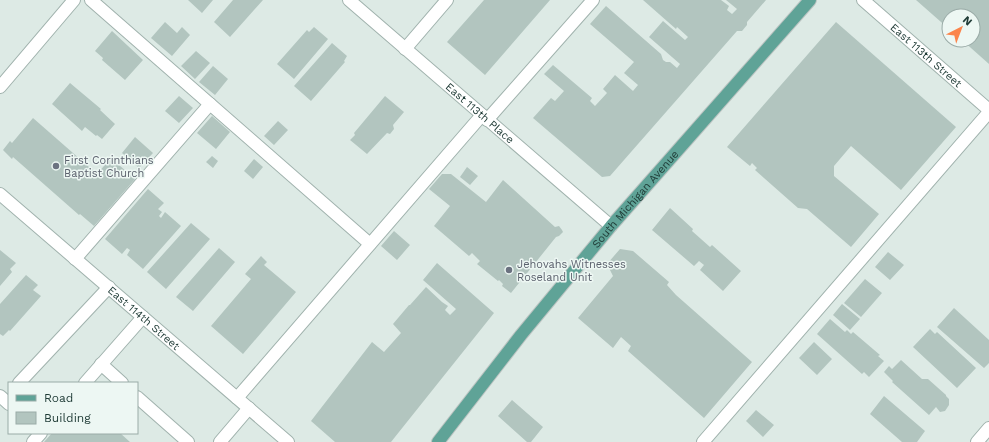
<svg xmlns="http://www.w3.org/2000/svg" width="989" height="442" viewBox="0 0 989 442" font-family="'Work Sans',sans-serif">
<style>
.building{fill:#b2c5bf}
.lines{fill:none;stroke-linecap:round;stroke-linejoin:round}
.minor-casing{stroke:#a0b2ad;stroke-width:14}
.major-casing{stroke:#bcc4c2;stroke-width:14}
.minor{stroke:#fff;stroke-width:12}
.major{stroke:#5fa397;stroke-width:12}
.worship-dot{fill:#6b7280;stroke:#edf7f3;stroke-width:1.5}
.labels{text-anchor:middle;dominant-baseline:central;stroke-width:3;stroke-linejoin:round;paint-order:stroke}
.street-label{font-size:11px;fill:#1e3a35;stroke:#edf7f3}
.worship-label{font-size:11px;fill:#5b616d;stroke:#edf7f3;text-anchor:start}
</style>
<rect width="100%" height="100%" fill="#ddeae5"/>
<!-- building -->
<path class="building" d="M188,0H213L202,13Z
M233,0H263L230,37L214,22Z
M484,0H550L485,75L447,42Z
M643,0H721L729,6L727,10L732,14L737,9L726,0H766L747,22V25L742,31H737L610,176L602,177L533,118L551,98L555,101L564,91L544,74L553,65L592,98L590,101L595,106L607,93L603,89L615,75L633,91L638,85L624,73L634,62L590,24L606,6L661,54L663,60L666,62H670L677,68L680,64L649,37L663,21L685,40L688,37L677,27L676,29Z
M916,0H989V64L962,40H973V16H949V29Z
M165,22L177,33L182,27L190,35L172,56L151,38Z
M836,22L956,127L901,190L851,146L834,166V176L879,214L851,247L807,209L798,208L755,170L757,168L752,163L750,166L727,147Z
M314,27L328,39L294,79L277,64L307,30L309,32Z
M112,31L143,60L125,80L102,60L103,58L95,51Z
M332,43L347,56L344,61L345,62L311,101L294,86Z
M196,51L210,63L195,79L181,66Z
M213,66L228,79L215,95L199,82Z
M70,83L101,109L100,110L115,124L102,139L97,135L96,136L85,127L82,131L52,104Z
M179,96L193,108L179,123L165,111Z
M385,96L404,112L393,125L394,129L390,134L387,133L367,154L350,140L355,135L354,133Z
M212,116L230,132L216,149L197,133Z
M33,118L97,174L111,158L135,179L94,226L80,214L79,215L13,157L12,159L3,150L10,141L12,143Z
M278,121L288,130L274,145L264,136Z
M135,137L153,153L139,168L122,153Z
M212,156L218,161L213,168L206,162Z
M254,159L263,167L253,179L244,171Z
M467,167L478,176L470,185L460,177Z
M442,174H451L486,202L503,180L555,227L559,226L562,230L563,232L559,236L556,237L511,293L502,286L503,284L499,280L498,281L477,264L480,261L472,253L469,256L434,226L450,206L429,189Z
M148,189L164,203L158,209L162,212L159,216L161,218L165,212L181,226L143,269L127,255L130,250L127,248L122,254L105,239Z
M670,208L693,229L692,231L710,247L712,245L741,271L723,291L700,270L704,265L699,261L694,266L652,230Z
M191,223L210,239L166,289L147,272Z
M394,231L410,245L397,260L381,246Z
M219,248L235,262L193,311L176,297Z
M620,249L633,251L669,282L667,285L676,295L752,362L704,418L628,351L631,346L621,337L613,348L578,318L613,276L607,264Z
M0,250L16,263L10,269L12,272L0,286Z
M888,252L904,265L890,280L875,267Z
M261,256L267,262L264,265L296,292L243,354L211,326L251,279L245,274Z
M437,263L494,313L391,442H335L311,421L372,342L384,352L401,333L393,324L409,305H410L426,287L442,302L448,306L445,310L450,315L456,309L423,280Z
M26,275L38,285L33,290L41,296L10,331L9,330L3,336L0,334V304Z
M865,279L882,293L861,317L844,303Z
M842,304L860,319L850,330L833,315Z
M954,308L989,340V363L984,368L937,327Z
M830,319L845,332L847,330L851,334L853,332L880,355L878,356L884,361L869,377L864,372L862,374L817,334Z
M930,329L935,334L937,332L976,368L957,388L913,347Z
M814,342L832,359L817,375L799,358Z
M901,360L922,379H928L946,395V396L949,399V405L945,411L940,412L936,407L929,415L892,382L893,381L884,372L889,366L892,369Z
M884,396L925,431L917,442H902L870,414Z
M512,400L543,427L531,442H527L498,416Z
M756,410L774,425L763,437L746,421Z
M52,433H120L130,442H44Z"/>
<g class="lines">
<!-- minor casing -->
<g class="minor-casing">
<g id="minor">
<path d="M91,0L370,244"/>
<path id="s1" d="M349,0L611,226"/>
<path id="s2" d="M863,0L989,110"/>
<path d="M405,49L447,0"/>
<path d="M0,87L74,0"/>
<path d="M487,120L593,0"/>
<path id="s3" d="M0,194L288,442"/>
<path d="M75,259L210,104"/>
<path d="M101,364L122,383"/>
<path d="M19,383L109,287"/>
<path d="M85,383L143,317"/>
<path d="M0,396L9,404"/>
<path d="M137,397L188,442"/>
<path d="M237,398L482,115"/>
<path d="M33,442L41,433"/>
<path d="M220,442L249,408"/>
<path d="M703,442L989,112"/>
<path d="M977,442L989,428"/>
</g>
</g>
<!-- major casing -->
<g class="major-casing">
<g id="major">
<path id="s4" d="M438,442L521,335L611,226L810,0"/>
</g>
</g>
<!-- minor -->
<use href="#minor" class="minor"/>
<!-- major -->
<use href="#major" class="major"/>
</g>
<!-- markers -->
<g class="worship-dot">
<circle cx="56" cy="166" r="4"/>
<circle cx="509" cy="270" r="4"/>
</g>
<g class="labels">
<!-- street labels -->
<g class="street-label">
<text stroke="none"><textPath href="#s2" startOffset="84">East 113th Street</textPath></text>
<text stroke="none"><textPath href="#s1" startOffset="173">East 113th Place</textPath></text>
<text stroke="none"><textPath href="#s4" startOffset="313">South Michigan Avenue</textPath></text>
<text stroke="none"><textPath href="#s3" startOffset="190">East 114th Street</textPath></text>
</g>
<!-- worship labels -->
<g class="worship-label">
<text x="64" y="160">First Corinthians<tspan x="64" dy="13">Baptist Church</tspan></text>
<text x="517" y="264">Jehovahs Witnesses<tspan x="517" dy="13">Roseland Unit</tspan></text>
</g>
</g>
<!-- legend -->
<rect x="8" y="382" width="130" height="52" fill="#edf7f3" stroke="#9aaba7"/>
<rect x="16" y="395" width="20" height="6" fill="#5fa397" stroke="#9aaba7"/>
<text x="44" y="402" font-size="12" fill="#1e3a35">Road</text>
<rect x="16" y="412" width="20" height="12" fill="#b2c5bf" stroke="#9aaba7"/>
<text x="44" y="422" font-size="12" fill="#1e3a35">Building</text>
<!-- north arrow -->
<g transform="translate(961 28) rotate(42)"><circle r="19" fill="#edf7f3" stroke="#9aaba7"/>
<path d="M0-3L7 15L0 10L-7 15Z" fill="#fb844b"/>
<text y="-6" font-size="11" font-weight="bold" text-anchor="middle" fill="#1e3a35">N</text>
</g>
</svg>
